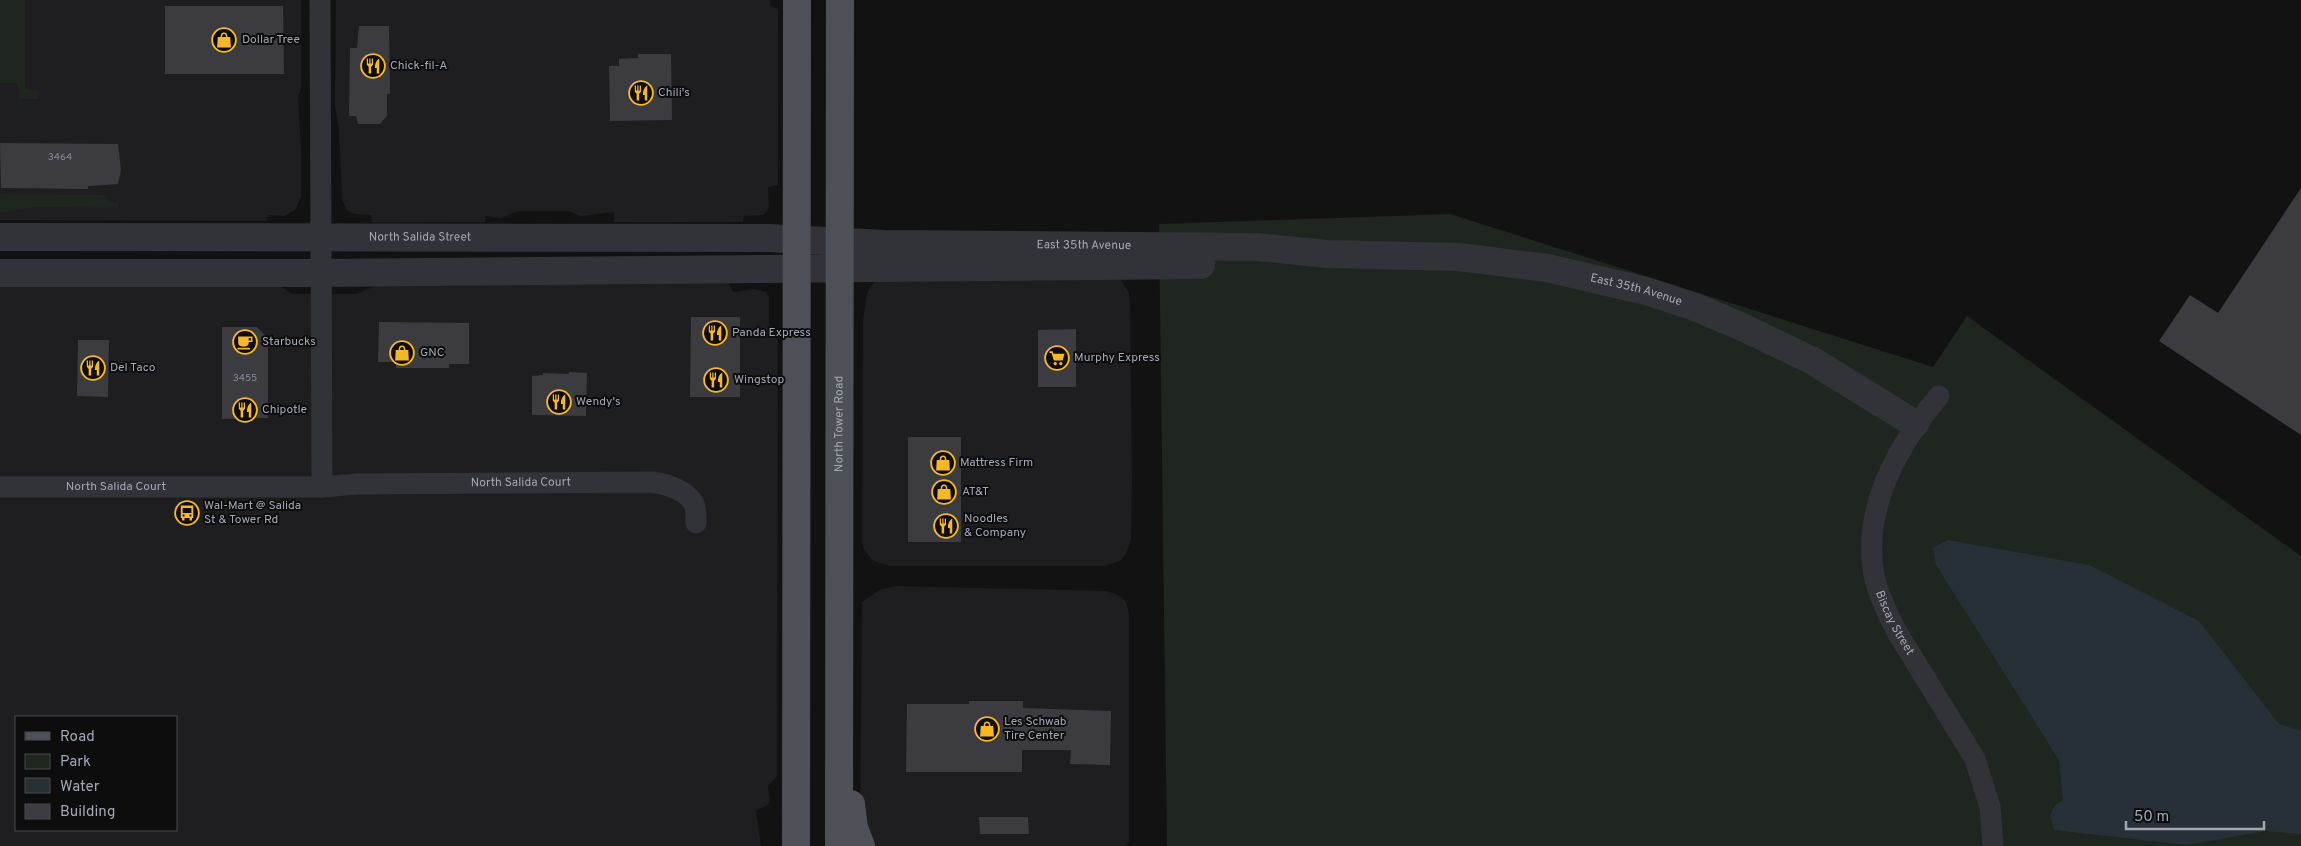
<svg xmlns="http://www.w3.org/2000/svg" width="2301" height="846" viewBox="0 0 2301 846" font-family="Overpass,sans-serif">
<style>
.built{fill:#1e1e20;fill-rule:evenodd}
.green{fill:#1e261f}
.water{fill:#283037}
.building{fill:#3c3c40}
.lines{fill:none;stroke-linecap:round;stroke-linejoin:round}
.minor{stroke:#323338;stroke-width:21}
.tertiary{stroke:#323338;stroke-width:28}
.primary{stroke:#4e5057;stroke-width:28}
.labels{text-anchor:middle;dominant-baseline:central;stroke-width:4;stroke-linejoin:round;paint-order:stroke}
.number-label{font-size:10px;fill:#888c97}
.poi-label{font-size:12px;fill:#a2a7b4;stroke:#0d0d0e;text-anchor:start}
.street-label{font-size:12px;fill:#a2a7b4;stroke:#0d0d0e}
</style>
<rect width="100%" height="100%" fill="#121213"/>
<!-- built -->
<path class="built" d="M0,0H301V89L298,96L301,151V197L295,210L284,216L268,215L266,221L0,220Z
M336,0H770V5L778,9V185L768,187L769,208L764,215L744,216L743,222H614V212L581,216L568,211H518L501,218L486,216L485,222H372L371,215L354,214L347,210L342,199L339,130L335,105Z
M1120,278L1129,293L1130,305L1132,479L1131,539L1126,554L1121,560L1105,566H889L872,560L864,550L862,542L863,321L867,293L875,281Z
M21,280L264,281L266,287L271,285L280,286L292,294H356L377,285L389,286V281L728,282L733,292L754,289L766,292L769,297V324L778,331L777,776L768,786L770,801L768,805L756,811L761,846H0V284L19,287ZM16,717H176V830H16Z
M895,586L1107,591L1120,596L1126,602L1129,614V841L1126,846H870L860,824L862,602L880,590Z"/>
<!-- green -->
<path class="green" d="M0,0H25V89L40,91L38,99H19L17,83H0Z
M0,194L104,195L113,203H118V208L36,207L0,213Z
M1450,214L1933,367L1967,316L2301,556V846H1167L1159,224Z"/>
<!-- water -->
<path class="water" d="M1948,540L2089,565L2199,621L2279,724L2301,731V834L2266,831L2186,845L2054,830L2050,815L2055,805L2063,800L2059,760L1936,565L1933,548Z"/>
<!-- building -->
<path class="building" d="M165,6H283L284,74H165Z
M359,26H389L390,94H387V116L380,124H358L356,116H349L350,48H357Z
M638,54H671L672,120L610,121L609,66H619V59L638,58Z
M0,143L118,144L121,170L118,184L88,186V189L1,188Z
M2301,188V435L2159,341L2190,295L2218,313Z
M691,317H740V397H690Z
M379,322L469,323V364H449V368H396V362H378Z
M222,327H257L268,338V418L222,419Z
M1076,329V387H1038V330Z
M78,340H109L108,397L77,396Z
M569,372L587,373L586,416L532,415V376L543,375V373L569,374Z
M908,437H961V542H908Z
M969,701H1023V708L1111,711L1110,765L1070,764L1071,750H1022V772H906L907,704H969Z
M979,817H1028L1029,834H980Z"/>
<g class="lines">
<!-- minor -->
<g class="minor">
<path d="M320,0L322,487"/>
<path id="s1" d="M1939,396C1898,445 1862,508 1874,575C1878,594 1888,615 1897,632L1975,759L1990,807L1993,846"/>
<path id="s2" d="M0,487H322L357,484L652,482C667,484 690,491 695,507C696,512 696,518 696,523"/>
</g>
<!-- tertiary -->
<g class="tertiary">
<path id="s3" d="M0,237L769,238L884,244L1257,247L1327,254L1459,257L1547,268L1646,291L1695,307L1738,325L1813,361L1915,424"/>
<path d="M0,273H321L1201,265"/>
</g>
<!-- primary -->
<g class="primary">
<path d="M851,804L854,828L861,846"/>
<path d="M796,846L797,0"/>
<path id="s4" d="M839,846L840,0"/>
</g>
</g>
<!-- icons -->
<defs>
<g id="shop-ring" transform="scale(1.25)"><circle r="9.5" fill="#0d0d0e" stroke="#f8b725" stroke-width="1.5"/><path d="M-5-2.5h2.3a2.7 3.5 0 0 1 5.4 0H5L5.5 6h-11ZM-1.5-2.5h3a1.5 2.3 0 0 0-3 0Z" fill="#f8b725"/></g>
<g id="restaurant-ring" transform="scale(1.25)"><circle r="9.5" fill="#0d0d0e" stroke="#f8b725" stroke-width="1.5"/><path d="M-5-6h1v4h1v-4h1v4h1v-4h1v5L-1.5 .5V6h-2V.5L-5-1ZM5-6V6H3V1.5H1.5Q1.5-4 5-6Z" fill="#f8b725"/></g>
<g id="cafe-ring" transform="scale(1.25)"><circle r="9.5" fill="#0d0d0e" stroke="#f8b725" stroke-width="1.5"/><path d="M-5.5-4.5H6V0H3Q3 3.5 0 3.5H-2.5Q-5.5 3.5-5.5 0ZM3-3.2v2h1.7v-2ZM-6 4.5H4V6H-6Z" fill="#f8b725"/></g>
<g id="supermarket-ring" transform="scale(1.25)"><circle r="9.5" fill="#0d0d0e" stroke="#f8b725" stroke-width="1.5"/><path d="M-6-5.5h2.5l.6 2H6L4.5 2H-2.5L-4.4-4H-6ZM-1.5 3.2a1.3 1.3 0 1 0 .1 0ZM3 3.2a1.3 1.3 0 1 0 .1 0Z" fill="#f8b725"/></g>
<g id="bus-ring" transform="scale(1.25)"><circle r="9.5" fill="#0d0d0e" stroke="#f8b725" stroke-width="1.5"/><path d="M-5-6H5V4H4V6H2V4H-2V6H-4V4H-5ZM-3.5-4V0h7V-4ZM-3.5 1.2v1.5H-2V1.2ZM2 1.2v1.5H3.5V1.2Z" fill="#f8b725"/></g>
</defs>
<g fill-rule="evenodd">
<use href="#shop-ring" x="224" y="40"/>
<use href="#restaurant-ring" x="373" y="66"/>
<use href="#restaurant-ring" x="641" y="93"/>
<use href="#restaurant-ring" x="715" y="333"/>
<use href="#cafe-ring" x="245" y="342"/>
<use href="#shop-ring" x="402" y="353"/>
<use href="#supermarket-ring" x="1057" y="358"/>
<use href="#restaurant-ring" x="93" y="368"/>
<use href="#restaurant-ring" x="716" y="380"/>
<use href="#restaurant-ring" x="559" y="402"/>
<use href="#restaurant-ring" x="245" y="410"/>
<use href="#shop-ring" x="943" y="463"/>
<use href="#shop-ring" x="944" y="492"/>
<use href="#bus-ring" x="187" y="513"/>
<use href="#restaurant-ring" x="946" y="526"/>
<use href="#shop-ring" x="987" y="729"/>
</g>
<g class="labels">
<!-- number labels -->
<g class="number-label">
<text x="60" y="157">3464</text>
<text x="245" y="378">3455</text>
</g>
<!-- poi labels -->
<g class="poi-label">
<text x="242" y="40">Dollar Tree</text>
<text x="390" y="66">Chick-fil-A</text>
<text x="658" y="93">Chili's</text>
<text x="732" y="333">Panda Express</text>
<text x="262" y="342">Starbucks</text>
<text x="420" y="353">GNC</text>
<text x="1074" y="358">Murphy Express</text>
<text x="110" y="368">Del Taco</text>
<text x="734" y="380">Wingstop</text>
<text x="576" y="402">Wendy's</text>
<text x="262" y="410">Chipotle</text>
<text x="960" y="463">Mattress Firm</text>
<text x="962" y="492">AT&amp;T</text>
<text x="204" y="506">Wal-Mart @ Salida<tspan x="204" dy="14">St &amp; Tower Rd</tspan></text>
<text x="964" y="519">Noodles<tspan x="964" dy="14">&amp; Company</tspan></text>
<text x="1004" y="722">Les Schwab<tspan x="1004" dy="14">Tire Center</tspan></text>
</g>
<!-- street labels -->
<g class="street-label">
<text stroke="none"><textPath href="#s3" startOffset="420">North Salida Street</textPath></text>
<text stroke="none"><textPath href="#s3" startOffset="1084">East 35th Avenue</textPath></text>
<text stroke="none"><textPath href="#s3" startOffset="1640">East 35th Avenue</textPath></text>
<text stroke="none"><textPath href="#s4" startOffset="422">North Tower Road</textPath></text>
<text stroke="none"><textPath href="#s2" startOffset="521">North Salida Court</textPath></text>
<text stroke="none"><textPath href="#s2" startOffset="116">North Salida Court</textPath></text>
<text stroke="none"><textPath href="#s1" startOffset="249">Biscay Street</textPath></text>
</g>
</g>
<!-- legend -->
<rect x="15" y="716" width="162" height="115" fill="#0d0d0e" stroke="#494b50"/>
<rect x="25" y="732" width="25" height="8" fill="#4e5057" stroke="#494b50"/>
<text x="60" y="741" font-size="15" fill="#a2a7b4">Road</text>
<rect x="25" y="754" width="25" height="15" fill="#1e261f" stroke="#494b50"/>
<text x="60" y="766" font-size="15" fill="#a2a7b4">Park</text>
<rect x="25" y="778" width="25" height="15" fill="#283037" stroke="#494b50"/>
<text x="60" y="791" font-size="15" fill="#a2a7b4">Water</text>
<rect x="25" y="804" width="25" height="15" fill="#3c3c40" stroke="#494b50"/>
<text x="60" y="816" font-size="15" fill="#a2a7b4">Building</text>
<!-- scale -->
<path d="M2126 821v8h138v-8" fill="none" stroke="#a2a7b4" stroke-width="2.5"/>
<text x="2134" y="821" font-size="15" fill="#a2a7b4" stroke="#0d0d0e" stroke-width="4" paint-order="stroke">50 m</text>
</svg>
